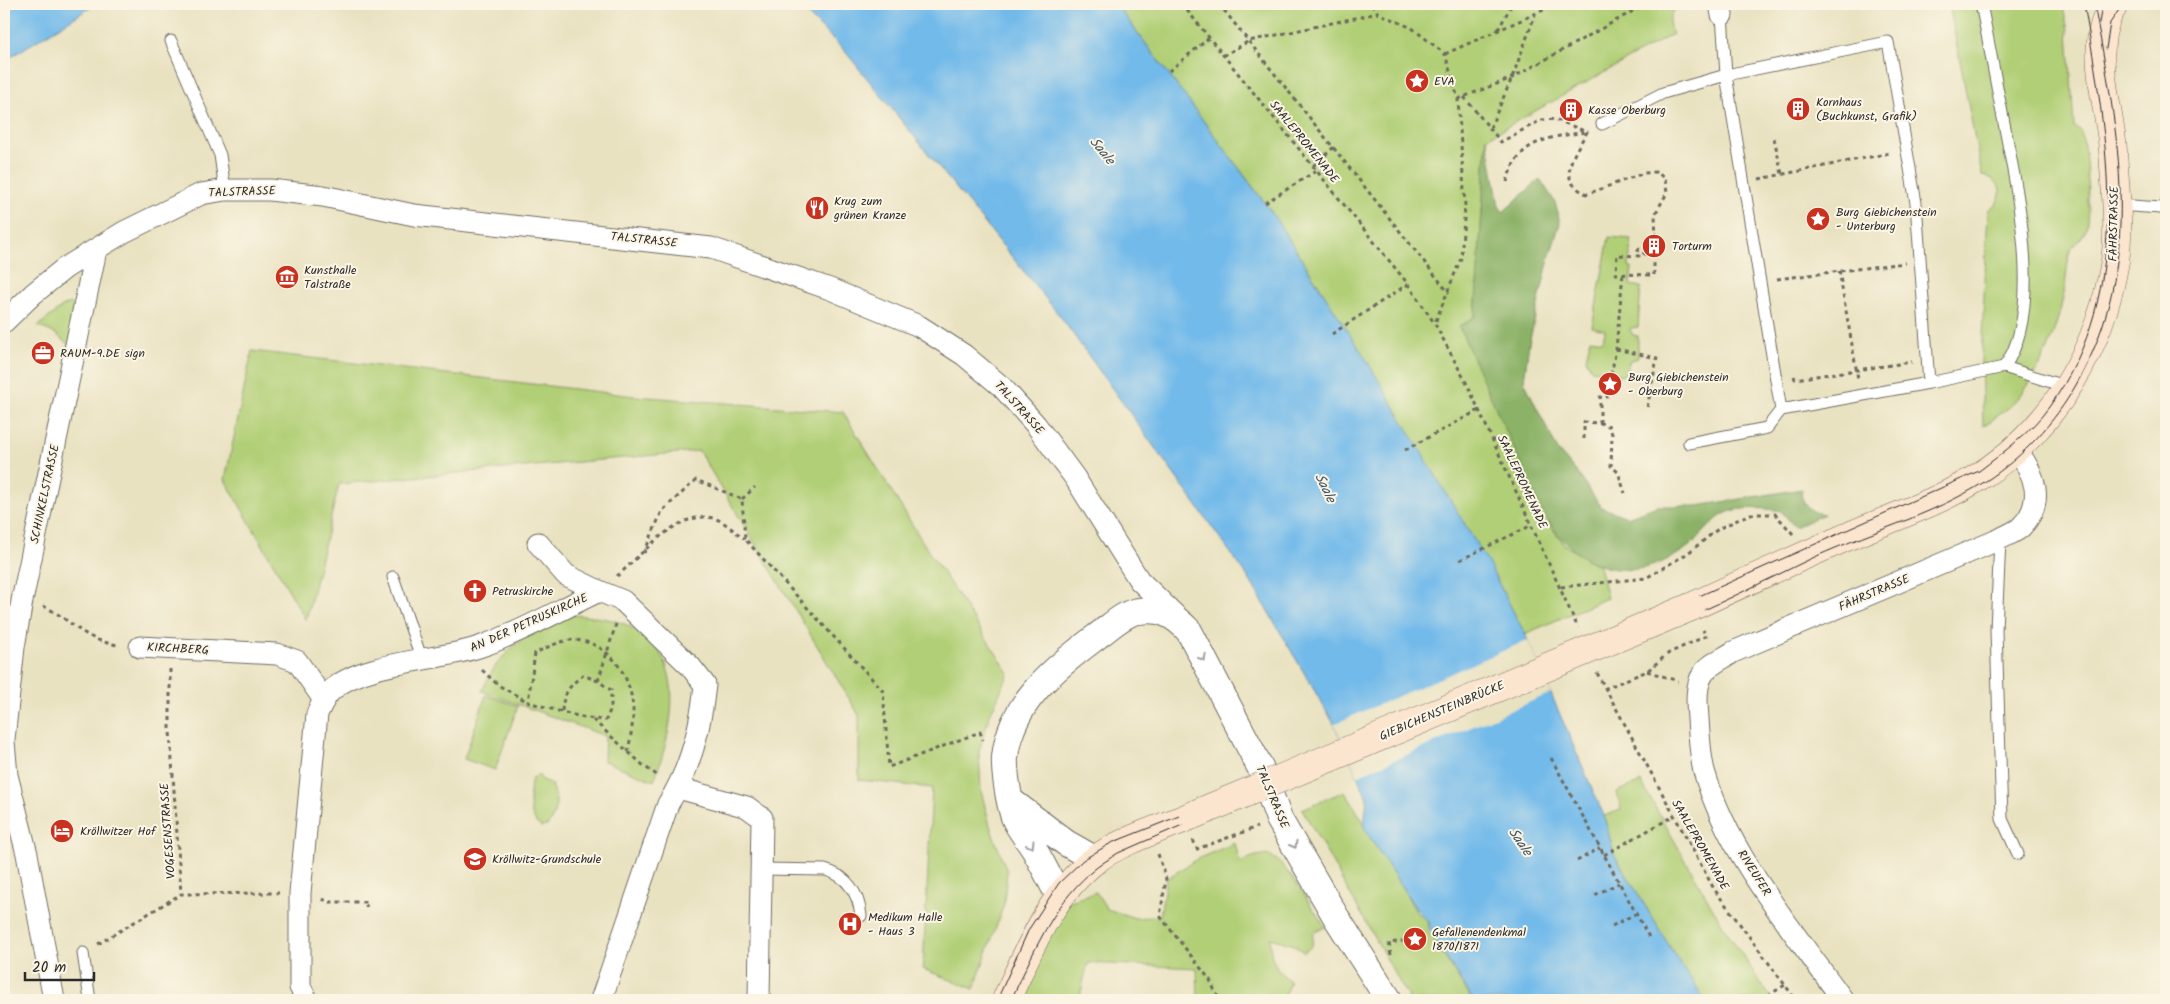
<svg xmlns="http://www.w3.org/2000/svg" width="2170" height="1004" viewBox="0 0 2170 1004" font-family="Kalam,sans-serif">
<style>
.green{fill:#b1cf76;stroke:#6e7d50}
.forest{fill:#8cb267;stroke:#5c6e49}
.water{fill:#72baea;stroke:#4e728a}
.pier{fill:#e9e2c1}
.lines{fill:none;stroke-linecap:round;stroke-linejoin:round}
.service-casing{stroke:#6e6b60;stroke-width:13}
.minor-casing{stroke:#6e6b60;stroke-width:23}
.tertiary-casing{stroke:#6e6b60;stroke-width:28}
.secondary-casing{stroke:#6e6b60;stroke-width:29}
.path{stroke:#6e6b60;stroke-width:3;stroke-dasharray:4 4;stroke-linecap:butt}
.service{stroke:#fff;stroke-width:11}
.minor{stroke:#fff;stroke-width:21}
.tertiary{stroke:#fff;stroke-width:26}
.secondary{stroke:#fbe5cf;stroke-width:28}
.tram{stroke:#2b2b2b;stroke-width:1}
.secondary-bridge-casing{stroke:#6e6b60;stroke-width:29;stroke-linecap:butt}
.secondary-bridge{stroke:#fbe5cf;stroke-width:28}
.oneway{stroke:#a0a0a0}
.labels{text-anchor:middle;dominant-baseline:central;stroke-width:4;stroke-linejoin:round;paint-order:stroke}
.poi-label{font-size:12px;fill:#2b2b2b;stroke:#fcf5e5;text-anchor:start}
.street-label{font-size:12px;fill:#2b2b2b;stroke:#fcf5e5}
.water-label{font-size:14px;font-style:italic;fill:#405664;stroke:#fcf5e5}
</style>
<rect width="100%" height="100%" fill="#fcf5e5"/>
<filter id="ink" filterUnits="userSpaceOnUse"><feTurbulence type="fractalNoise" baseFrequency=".02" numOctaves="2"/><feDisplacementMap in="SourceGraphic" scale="10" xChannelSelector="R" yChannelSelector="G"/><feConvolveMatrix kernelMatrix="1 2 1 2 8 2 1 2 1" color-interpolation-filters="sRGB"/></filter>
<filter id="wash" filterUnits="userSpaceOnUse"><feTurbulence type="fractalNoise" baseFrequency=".0096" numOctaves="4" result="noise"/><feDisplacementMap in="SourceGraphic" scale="20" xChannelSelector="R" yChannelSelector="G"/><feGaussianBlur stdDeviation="1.12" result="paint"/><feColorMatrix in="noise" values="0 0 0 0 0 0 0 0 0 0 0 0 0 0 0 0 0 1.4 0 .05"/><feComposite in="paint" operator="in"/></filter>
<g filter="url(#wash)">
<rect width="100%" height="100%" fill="#e9e2c1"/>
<!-- green -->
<path class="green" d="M1116,4H1688C1673,7 1664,20 1673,34L1487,138L1475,316L1460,327L1551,527L1566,546L1599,566L1607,598L1525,634L1488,563L1318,284L1265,203Z
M1949,4H2062L2068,30L2074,127L2080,130C2087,144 2091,217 2085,231C2082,239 2075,243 2071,249C2067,257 2066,287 2063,298C2056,331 2042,368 2021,395C2011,408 1996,417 1983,426L1981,361L1988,210C2006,200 2004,178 1982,176Z
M1609,237L1631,239L1629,267L1632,268L1630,285L1641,287L1638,327L1631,328L1630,330L1633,335L1638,336V358L1630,360L1624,376L1592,370L1586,359L1590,339L1603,341L1605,330L1592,327Z
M70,303L78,308L71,347L56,334L38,326L62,307Z
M252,351L634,396L843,412L924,544L1009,673L989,717L979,751L981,791L991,829L1007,871L1004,904L974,989L923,969L932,788L859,780V715L699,451L339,484L306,620L225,480Z
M575,615C594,617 614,618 631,627C691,658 672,731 654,781L604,761L605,736L482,691C486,682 491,672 497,664C516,639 546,624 575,615Z
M486,695L518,706L495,770L464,759Z
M539,775L542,780L552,785C558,800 558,813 547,826L541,827C527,819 529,790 532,778Z
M1641,782L1720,921L1772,1000H1705L1676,957L1614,854L1604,816L1621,810L1617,792Z
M1345,791L1417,913L1427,920L1428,931L1472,1000H1405L1408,997L1302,809Z
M1235,843L1240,863C1250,858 1258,853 1270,856C1284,859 1315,913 1325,927L1313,933L1312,946L1304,952L1292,944L1270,938C1270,958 1275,969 1290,981L1283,1000H1198L1197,968L1088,963L1079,1000H1011L1064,903L1096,892L1107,909L1135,918L1160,916L1166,879L1197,859Z"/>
<!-- forest -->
<path class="forest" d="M1487,138L1499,206L1503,212L1540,179L1555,202L1560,223L1549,258L1529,343L1524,381L1557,449L1579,475L1601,507L1627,517L1657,506H1697L1802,489C1799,504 1810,512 1824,514L1795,527L1781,511C1765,508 1739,506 1724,514C1710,522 1701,538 1688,547C1630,590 1572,569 1541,508L1459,327L1475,316Z"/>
<!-- water -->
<path class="water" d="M4,4H96L4,61Z
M797,4H1116L1270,210L1364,356L1488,563L1525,634L1604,816L1614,854L1676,957L1705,1000H1473L1433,937L1427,920L1416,909L1364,828L1367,798L1334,724L1248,577L1060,316L844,50Z"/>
<!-- pier -->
<path class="pier" d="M1528,640L1551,693L1357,776L1334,724Z"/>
</g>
<g filter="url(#ink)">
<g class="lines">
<!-- service casing -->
<g class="service-casing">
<path id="service" d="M171,41L220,155L225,190
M1602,124L1663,93L1726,75L1888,42L1916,203L1929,383L1781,410L1726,75L1722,15
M2117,205L2161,208L2166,211
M2004,367L2067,387
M1929,383L2004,367C2045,312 2016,186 2004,123C1996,83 1989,43 1981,4
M1689,443L1767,428L1781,410
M2000,539L1996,630L2002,819L2018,854
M393,577L422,660
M761,869L825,870C847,875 859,894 861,916
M83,953L90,1000"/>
</g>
<!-- minor casing -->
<g class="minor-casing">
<path id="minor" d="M1720,4L1722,15
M4,322L33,294L65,268L124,232L201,194L225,190H270L323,196L414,215L711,248L830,289L919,326L964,355L1002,387L1036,425L1075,478L1139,580L1177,617
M538,543L566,575L599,591
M140,647L277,654L297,661L324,700
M4,739L14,647L22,601L96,250
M4,742L7,775L27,854L54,1000
M678,788L747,807L762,818L759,1000
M307,1000L300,987V893L317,714C321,706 325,695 333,689C365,661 441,661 482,646C522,632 561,609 599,591L623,601L690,666L705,685C701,725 690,770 668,804L601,1000
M1843,1000C1793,930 1728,855 1704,771C1700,755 1699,735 1698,718C1697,705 1695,686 1703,674C1710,663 1723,659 1733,652L2000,539C2007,535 2016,532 2021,527C2046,502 2035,472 2015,449"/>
</g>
<!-- tertiary casing -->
<g class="tertiary-casing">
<path id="tertiary" d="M1011,801L1066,843L1096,860
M1059,896C1051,881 1043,865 1034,849C1028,839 1018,828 1014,817C1009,802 1004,772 1005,757C1011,700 1058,666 1100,634C1110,627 1125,612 1139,611C1161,608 1174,615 1189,631L1261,769L1279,819L1336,917L1389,1000"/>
</g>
<!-- secondary casing -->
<g class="secondary-casing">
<path id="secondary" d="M1691,607C1743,583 1796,559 1849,536C1893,517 1943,501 1983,474C2056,426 2101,346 2115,261C2120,226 2115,187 2113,151C2110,106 2085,42 2115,4
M1006,1000C1029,950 1050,895 1095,860C1121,840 1163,828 1193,815"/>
</g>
<!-- path -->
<path class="path" d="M1182,4L1408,284L1435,324L1468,386L1578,628
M1219,4L1449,293
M1372,4L1378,13L1412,28L1445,54L1458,99L1465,206L1461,258L1435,323
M1498,30L1512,4
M1445,54L1557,4
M1223,56L1249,41L1378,13
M1169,71L1209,38
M1464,97L1501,142L1541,120L1555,119L1587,132C1575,153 1554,180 1587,194L1644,173L1657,172L1665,179L1667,193L1655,214L1656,240
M1458,99L1512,78L1646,4
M1490,128L1512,78L1535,15
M1774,138L1782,174
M1313,166L1334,147
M1759,179L1890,153
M1507,182C1517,140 1549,137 1587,132
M1265,203L1316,171
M1651,251V254H1645L1639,249L1637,252L1639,256L1617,255L1616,274L1654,275V261
M1839,271L1858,379
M1777,279L1905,263
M1332,334L1408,284
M1616,349L1657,358L1647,408
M1794,376L1795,379L1912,362
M1600,423V397H1607L1616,349L1623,273
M1584,439V422L1600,423L1609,426L1612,434L1611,466L1618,472L1625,493
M1405,450L1479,410
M742,499L755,487
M644,553L662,511L696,480L742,499L745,539L883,691L889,767L980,732L983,740
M1460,560L1532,525
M617,576C642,555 677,510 713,518C723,520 736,533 745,539
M1561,587L1646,578L1688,553L1718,529L1750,514H1775L1794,535
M43,606C72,619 81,640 118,645
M170,669V731L181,894L279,893
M482,670L498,685L528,702
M1647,671L1678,681
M1597,673L1714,889L1796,1000
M598,681L616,624
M1604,689L1647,671L1669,653L1706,636L1703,630
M562,711C563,694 569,686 583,675L598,681L611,690V708L606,720C580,719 553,709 528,702L535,653C546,648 559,641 571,640C612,640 635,681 633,718C632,729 630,741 628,752
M593,720L644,766L658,776
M1551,758L1650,939
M1193,840L1197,849L1257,827
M1158,854L1166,879L1160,916L1210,980L1219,1000
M1604,855L1674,816
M1577,861L1600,848
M1595,895L1619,883
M322,899L330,902H367L366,907
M1612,926L1635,914
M98,944L181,894
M1391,955L1389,943L1410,940
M1308,1000L1321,998L1327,1000
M1335,1000L1342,997L1347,1000
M1761,1000L1785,985"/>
<!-- service -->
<use href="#service" class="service"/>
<!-- minor -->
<use href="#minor" class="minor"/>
<!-- tertiary -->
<use href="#tertiary" class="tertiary"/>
<!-- secondary -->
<use href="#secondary" class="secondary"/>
<!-- tram -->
<path class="tram" d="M2099,23L2101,11L2107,4
M2106,49L2110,23L2123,4
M997,1000L1029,929L1059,883L1083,860L1111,843L1227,797L1688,601L1979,471C2004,452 2031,432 2049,407C2136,290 2107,137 2084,4
M1011,1000C1032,956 1052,906 1090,873C1099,865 1109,859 1118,853C1258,791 1400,736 1541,678C1591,657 1642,638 1691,616C1729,599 1767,580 1804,562C1864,533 1930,517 1986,481C2023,457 2055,422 2076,385C2146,263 2118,134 2094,4"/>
<!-- secondary-bridge casing -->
<g class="secondary-bridge-casing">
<path id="secondary-bridge" d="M1193,815L1691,607"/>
</g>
<!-- secondary-bridge -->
<use href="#secondary-bridge" class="secondary-bridge"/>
</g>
<!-- one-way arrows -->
<defs><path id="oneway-chevron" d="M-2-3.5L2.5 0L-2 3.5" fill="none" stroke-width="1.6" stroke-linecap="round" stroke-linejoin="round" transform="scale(1.25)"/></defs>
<g class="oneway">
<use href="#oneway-chevron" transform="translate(1203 658) rotate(62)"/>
<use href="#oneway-chevron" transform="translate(1031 845) rotate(59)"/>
<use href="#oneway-chevron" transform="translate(1294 845) rotate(60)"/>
</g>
</g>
<!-- icons -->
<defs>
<g id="sight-disc" transform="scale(1.25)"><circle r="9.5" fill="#c8321e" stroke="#fcf5e5"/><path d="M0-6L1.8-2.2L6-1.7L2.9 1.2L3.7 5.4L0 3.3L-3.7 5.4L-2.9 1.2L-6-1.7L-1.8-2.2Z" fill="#fff"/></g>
<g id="building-disc" transform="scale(1.25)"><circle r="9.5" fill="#c8321e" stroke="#fcf5e5"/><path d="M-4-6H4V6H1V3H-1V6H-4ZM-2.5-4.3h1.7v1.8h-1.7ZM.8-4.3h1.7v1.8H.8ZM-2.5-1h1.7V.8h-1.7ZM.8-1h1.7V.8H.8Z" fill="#fff"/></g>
<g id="restaurant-disc" transform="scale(1.25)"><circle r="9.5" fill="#c8321e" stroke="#fcf5e5"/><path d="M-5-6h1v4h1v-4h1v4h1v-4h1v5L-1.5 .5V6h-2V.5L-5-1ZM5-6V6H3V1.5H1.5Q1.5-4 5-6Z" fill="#fff"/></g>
<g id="museum-disc" transform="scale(1.25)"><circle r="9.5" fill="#c8321e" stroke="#fcf5e5"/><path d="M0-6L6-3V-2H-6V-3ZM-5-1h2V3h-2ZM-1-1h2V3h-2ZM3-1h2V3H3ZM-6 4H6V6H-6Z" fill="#fff"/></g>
<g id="office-disc" transform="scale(1.25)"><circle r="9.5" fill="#c8321e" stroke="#fcf5e5"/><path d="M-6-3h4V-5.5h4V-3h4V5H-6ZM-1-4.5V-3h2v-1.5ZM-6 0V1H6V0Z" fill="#fff"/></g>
<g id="church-disc" transform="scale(1.25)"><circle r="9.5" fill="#c8321e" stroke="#fcf5e5"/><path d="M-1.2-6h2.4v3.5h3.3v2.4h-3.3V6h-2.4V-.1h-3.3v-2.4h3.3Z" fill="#fff"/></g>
<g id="hotel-disc" transform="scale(1.25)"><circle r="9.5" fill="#c8321e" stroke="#fcf5e5"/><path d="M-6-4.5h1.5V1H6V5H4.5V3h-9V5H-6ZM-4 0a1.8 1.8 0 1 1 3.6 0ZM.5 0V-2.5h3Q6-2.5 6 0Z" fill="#fff"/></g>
<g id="school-disc" transform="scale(1.25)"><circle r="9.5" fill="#c8321e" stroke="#fcf5e5"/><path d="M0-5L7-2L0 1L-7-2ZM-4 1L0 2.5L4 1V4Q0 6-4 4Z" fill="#fff"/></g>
<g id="hospital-disc" transform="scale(1.25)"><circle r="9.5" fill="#c8321e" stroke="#fcf5e5"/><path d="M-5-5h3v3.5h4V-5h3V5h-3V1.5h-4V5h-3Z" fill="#fff"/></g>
</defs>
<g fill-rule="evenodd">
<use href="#sight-disc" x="1417" y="81"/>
<use href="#building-disc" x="1798" y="109"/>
<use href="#building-disc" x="1571" y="110"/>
<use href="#restaurant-disc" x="817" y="208"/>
<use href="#sight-disc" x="1818" y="219"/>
<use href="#building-disc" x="1654" y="246"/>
<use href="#museum-disc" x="287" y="277"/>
<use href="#office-disc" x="43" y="353"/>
<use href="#sight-disc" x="1610" y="384"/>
<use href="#church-disc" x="475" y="591"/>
<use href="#hotel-disc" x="62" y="831"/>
<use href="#school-disc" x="475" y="859"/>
<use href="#hospital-disc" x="850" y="924"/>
<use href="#sight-disc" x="1415" y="939"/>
</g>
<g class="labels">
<!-- poi labels -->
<g class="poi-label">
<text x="1434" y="81">EVA</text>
<text x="1816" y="102">Kornhaus<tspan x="1816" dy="14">(Buchkunst, Grafik)</tspan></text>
<text x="1588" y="110">Kasse Oberburg</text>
<text x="834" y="201">Krug zum<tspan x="834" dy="14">grünen Kranze</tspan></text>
<text x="1836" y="212">Burg Giebichenstein<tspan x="1836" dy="14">- Unterburg</tspan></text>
<text x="1672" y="246">Torturm</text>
<text x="304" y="270">Kunsthalle<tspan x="304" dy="14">Talstraße</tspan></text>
<text x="60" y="353">RAUM-9.DE sign</text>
<text x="1628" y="377">Burg Giebichenstein<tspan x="1628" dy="14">- Oberburg</tspan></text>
<text x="492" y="591">Petruskirche</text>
<text x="80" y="831">Kröllwitzer Hof</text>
<text x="492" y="859">Kröllwitz-Grundschule</text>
<text x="868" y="917">Medikum Halle<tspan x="868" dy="14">- Haus 3</tspan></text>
<text x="1432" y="932">Gefallenendenkmal<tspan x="1432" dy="14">1870/1871</tspan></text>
</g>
<!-- street labels -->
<g class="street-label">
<text transform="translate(1304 142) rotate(51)">SAALEPROMENADE</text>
<text transform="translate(242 192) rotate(-2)">TALSTRASSE</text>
<text transform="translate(2114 224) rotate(-89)">FÄHRSTRASSE</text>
<text transform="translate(644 240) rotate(6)">TALSTRASSE</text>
<text transform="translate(1019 408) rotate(48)">TALSTRASSE</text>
<text transform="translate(1522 482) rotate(65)">SAALEPROMENADE</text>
<text transform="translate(45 494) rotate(-78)">SCHINKELSTRASSE</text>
<text transform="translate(1874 593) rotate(-23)">FÄHRSTRASSE</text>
<text transform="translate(529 623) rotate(-24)">AN DER PETRUSKIRCHE</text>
<text transform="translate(178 649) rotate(3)">KIRCHBERG</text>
<text transform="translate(1442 711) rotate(-23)">GIEBICHENSTEINBRÜCKE</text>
<text transform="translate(1272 797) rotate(67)">TALSTRASSE</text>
<text transform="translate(168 831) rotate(-94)">VOGESENSTRASSE</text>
<text transform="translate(1700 845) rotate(60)">SAALEPROMENADE</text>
<text transform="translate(1754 873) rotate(58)">RIVEUFER</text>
</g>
<!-- water labels -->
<g class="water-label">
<text transform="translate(1102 151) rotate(51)">Saale</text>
<text transform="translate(1325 488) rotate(64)">Saale</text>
<text transform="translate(1520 842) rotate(56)">Saale</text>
</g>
</g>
<!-- margin -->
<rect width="2170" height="1004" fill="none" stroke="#fcf5e5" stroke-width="20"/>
<!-- scale -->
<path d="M25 972v8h69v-8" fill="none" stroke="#2b2b2b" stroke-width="2.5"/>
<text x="32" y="972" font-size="15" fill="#2b2b2b" stroke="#fcf5e5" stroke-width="4" paint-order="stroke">20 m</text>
</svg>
